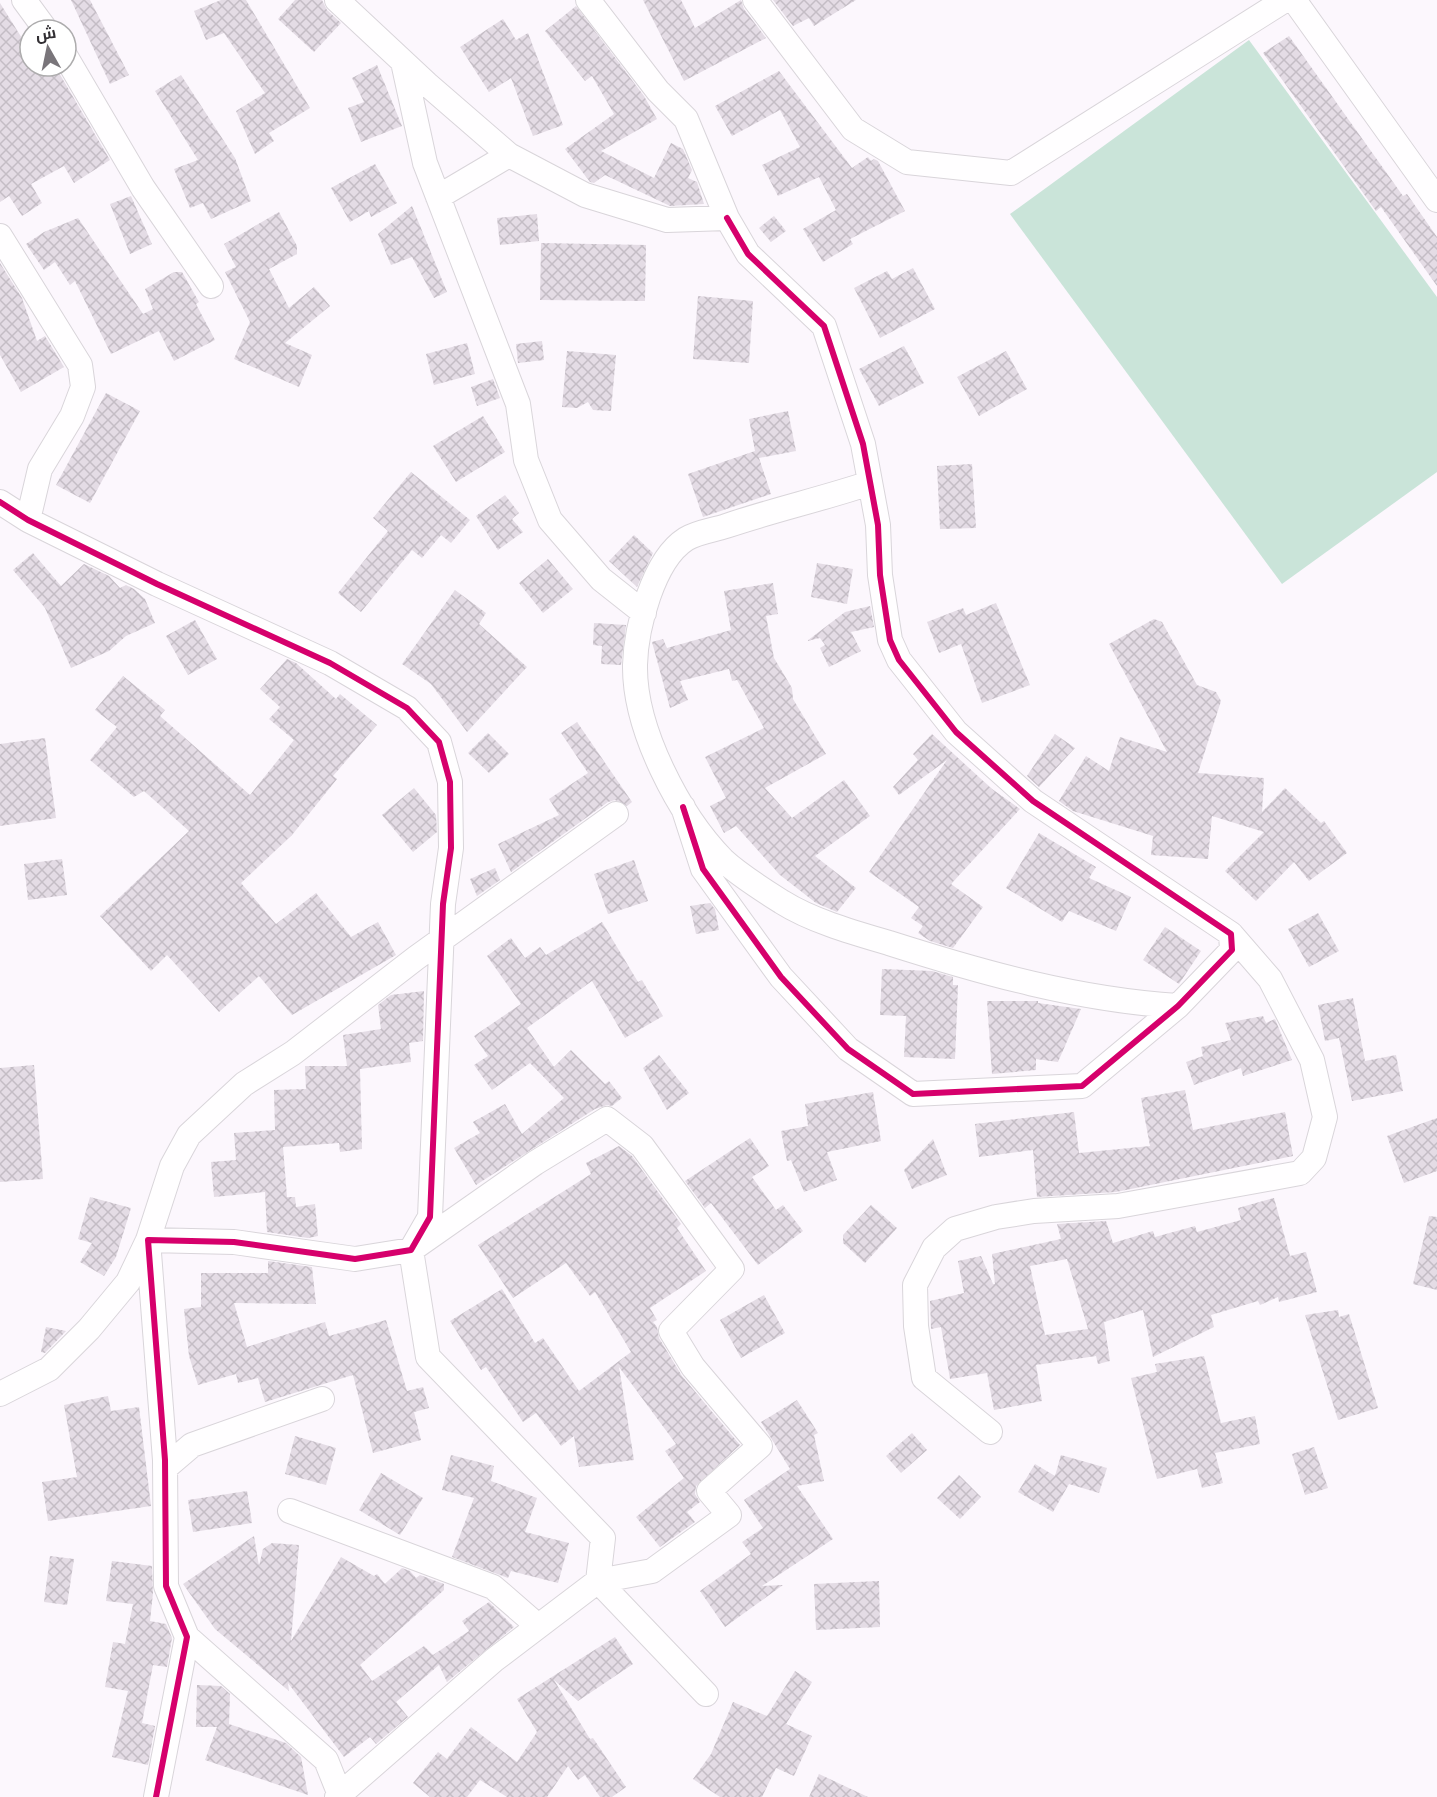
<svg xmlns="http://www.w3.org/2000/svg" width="1437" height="1797" viewBox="0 0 1437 1797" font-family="'Noto Serif',Cairo,serif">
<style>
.pitch{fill:#cae4d9}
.building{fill:url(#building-cross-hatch);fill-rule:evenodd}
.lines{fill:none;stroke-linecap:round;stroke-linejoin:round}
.street-casing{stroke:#d9d5da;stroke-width:26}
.street{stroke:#fffeff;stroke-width:24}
.cycleway-casing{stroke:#fff;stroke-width:10}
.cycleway{stroke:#d6006c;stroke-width:6}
</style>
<defs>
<pattern id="building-cross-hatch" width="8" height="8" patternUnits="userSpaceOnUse" patternTransform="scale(1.5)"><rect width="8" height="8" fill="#e4dce5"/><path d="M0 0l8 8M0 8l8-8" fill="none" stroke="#c4bdc5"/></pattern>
</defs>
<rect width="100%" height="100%" fill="#fcf7fd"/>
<!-- pitch -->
<path class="pitch" d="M1249,40L1437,297V472L1282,584L1010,214Z"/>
<!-- building -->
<path class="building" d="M71,0H90L129,75L110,84Z
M221,0H246L310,108L269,133L274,141L255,154L236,111L265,93L224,33L206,40L194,11Z
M295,0H322L327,10L341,23L314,52L278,19Z
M643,0H681L695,28L741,0L744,9L766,38L684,81Z
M773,0H856L814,26L809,18L793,26Z
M0,3L30,51V66H55L110,160L74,183L64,166L31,184L42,203L22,216L9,196L0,202Z
M576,6L644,96L657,119L601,151L654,178L671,143L683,149L692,170L688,178L697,182L704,204L670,206L605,175L594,183L590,182L565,149L614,114L592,76L585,81L545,31Z
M503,19L516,40L528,33L563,125L533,136L511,78L489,92L460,47Z
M1289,36L1403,196L1407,194L1437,237V286L1381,207L1376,211L1263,53Z
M377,65L402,126L361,142L348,108L364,102L352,78Z
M779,71L852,168L868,157L871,161L874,159L878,161L905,211L850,239L853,244L823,262L803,229L836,210L819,177L778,196L762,165L800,147L780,110L732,136L715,106Z
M181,75L235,158L251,201L211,219L203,203L190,208L174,169L198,160L155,91Z
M375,164L397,203L371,217L369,211L350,222L331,188Z
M131,196L152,244L130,254L110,204Z
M412,206L447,292L434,298L412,257L391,265L378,234Z
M279,212L297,246V254L269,269L289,308L314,287L330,306L285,343L312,355L299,387L234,359L250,322L225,272L236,267L224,244Z
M537,214L539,241L500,245L497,218Z
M774,216L786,231L771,242L759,228Z
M78,218L143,314L153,309L145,289L174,272H182L199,302L196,304L215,340L174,361L159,331L111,354L75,281L70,285L55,262L44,270L26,244L44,232Z
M541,243L646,245L645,301L540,300Z
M0,263L22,298L37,341L45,336L64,367L21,392L0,355Z
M913,268L935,309L880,338L854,288L887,271L892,279Z
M698,296L753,301L749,363L693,359Z
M542,341L544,360L518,363L516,344Z
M467,343L475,374L434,385L426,354Z
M904,346L924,383L879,406L859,369Z
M567,351L616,355L611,411L593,410L588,402L577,408L562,407Z
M1006,351L1027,389L979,416L957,377Z
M493,379L500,398L477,406L471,387Z
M106,393L140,411L90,503L56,485Z
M788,411L796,451L759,458L771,494L703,517L688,474L755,451L749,419Z
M483,416L505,452L456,482L433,446Z
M972,464L976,528L940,529L937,466Z
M411,472L470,520L451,543L441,535L422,558L412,550L361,612L338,593L388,531L373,518Z
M505,495L519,513L512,519L523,532L498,550L476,516Z
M634,535L653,553L637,587L609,561Z
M33,553L61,586L84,564L109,576L120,588L126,585L134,589L145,599L155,623L126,636L109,651L71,668L45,608L13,570Z
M548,559L573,589L543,613L519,583Z
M817,563L853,569L847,604L811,597Z
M773,583L778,614L766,616L774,658L792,688L793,699L826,754L765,788L792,818L844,780L870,816L815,856L856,888L837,912L816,903L780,875L736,826L724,833L710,806L726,798L705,757L764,728L737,680L732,681L729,669L680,681L688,700L670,708L652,642L663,639L667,648L731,630L724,591Z
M455,590L486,613L479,624L527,667L467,732L431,684L402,664Z
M996,603L1030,685L982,703L961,644L939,653L927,622L963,608L966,615Z
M870,606L874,627L851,632L861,651L829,667L820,648L825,645L820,638L807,641L845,612Z
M1154,619L1162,622L1197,685L1216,692L1221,701L1198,773L1264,778L1262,812L1285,788L1321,823L1324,821L1347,853L1309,881L1294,862L1256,901L1225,871L1264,832L1212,816L1208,859L1151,855L1153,836L1073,811L1059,801L1086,756L1109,771L1120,737L1167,752L1109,644Z
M195,620L217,659L188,675L166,636Z
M594,623L626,625L621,665L601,664L602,646L593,645Z
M287,659L296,663L336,699L340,694L377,725L333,776L337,779L292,835L241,883L276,924L316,893L351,937L378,922L396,955L292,1015L259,976L219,1012L167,955L151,971L100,916L189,831L144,791L134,797L90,760L117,727L95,710L123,676L165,710L160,716L250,795L294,740L269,719L280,707L260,689Z
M577,722L632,802L627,806L615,800L608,802L511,872L498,844L559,815L549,799L588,773L561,733Z
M488,733L509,754L489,773L468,753Z
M932,734L992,789L1020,809L951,884L983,907L953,948L930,941L918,933L923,926L911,918L919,907L869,872L947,760L899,795L893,787L918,760L913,754Z
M1055,734L1075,748L1039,787L1027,776Z
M45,738L56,818L0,826V744Z
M414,788L436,815L437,832L413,852L382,815Z
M1039,833L1096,867L1089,878L1131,897L1116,931L1069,911L1062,922L1006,888Z
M62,859L67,895L28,900L24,864Z
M634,860L648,901L608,914L594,874Z
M495,868L500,880L477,896L470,879Z
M710,903L715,909L719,930L696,934L690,906Z
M1318,913L1339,951L1309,967L1288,929Z
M602,922L638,982L642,980L663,1016L625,1038L592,981L527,1028L554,1067L571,1050L605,1084L609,1081L622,1098L612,1106L607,1105L595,1109L476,1185L454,1148L480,1133L473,1122L505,1104L522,1134L564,1098L530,1063L492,1090L474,1065L488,1056L474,1036L521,1004L487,956L511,938L525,958L540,947L546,955Z
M1165,927L1201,951L1179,984L1143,960Z
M882,969L932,971L953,977V985H958L955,1059L904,1057L906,1016L880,1015Z
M424,991L423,1041L409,1043L411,1062L360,1069L362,1149L340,1152L339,1143L283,1147L287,1197H295L296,1207L315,1204L318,1236L308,1238L267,1232L265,1192L214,1197L211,1162L236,1160L234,1133L275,1130L274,1090L306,1089L305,1066H347L343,1035L381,1029L378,1005L391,995Z
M1353,998L1365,1061L1396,1055L1403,1091L1352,1101L1339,1038L1325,1041L1318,1005Z
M987,1001H1038V1003L1081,1009L1058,1062L1036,1059V1070L992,1074Z
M1263,1016L1266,1023L1275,1019L1292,1060L1243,1076L1241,1068L1194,1085L1186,1062L1203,1056L1201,1047L1231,1040L1225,1023Z
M659,1055L689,1093L667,1110L643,1068Z
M34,1065L43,1179L0,1182V1068Z
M1185,1090L1193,1130L1285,1112L1293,1156L1116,1192L1037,1197L1033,1150L979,1157L975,1124L1074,1112L1079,1153L1150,1146L1141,1098Z
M873,1092L881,1141L827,1152L837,1180L804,1192L791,1160L787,1161L781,1131L808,1126L805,1104Z
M1437,1118V1171L1404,1183L1387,1136Z
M750,1138L769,1166L752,1177L776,1210L783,1205L803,1231L758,1265L711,1203L705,1208L685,1181Z
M933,1139L947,1175L912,1189L904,1170Z
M619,1146L632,1156L681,1224L677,1228L706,1271L650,1308L657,1320L653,1322L657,1327L659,1338L682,1376L740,1445L696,1486L695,1494L700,1502L687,1512L695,1522L660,1547L636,1517L684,1478L665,1451L676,1444L619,1367L634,1460L579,1467L574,1436L561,1446L536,1413L523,1422L486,1367L481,1370L450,1321L502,1289L535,1343L543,1338L579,1391L631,1352L595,1292L590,1296L566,1263L513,1298L478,1245L591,1174L586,1163Z
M90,1197L131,1208L116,1257L104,1276L80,1262L92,1243L78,1239Z
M1274,1198L1290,1256L1306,1252L1317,1292L1279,1302L1278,1297L1260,1305L1258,1301L1211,1315L1214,1327L1153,1357L1143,1310L1104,1322L1110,1361L1098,1364L1096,1356L1036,1365L1042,1401L994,1410L987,1373L950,1379L941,1327L931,1329L930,1301L964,1293L958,1261L981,1256L993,1284H995L992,1254L1061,1239L1057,1224L1106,1221L1113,1243L1153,1231L1155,1237L1195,1226L1197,1232L1241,1220L1238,1208ZM1067,1259L1088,1329L1045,1335L1030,1266Z
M871,1205L897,1228L865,1263L843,1243V1235Z
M1429,1216L1437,1217V1290L1413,1284Z
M268,1261L312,1267L316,1304L234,1303L247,1347L325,1322L329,1336L386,1320L407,1391L423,1387L429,1408L414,1412L421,1440L373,1453L353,1375L265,1402L258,1378L238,1383L236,1374L198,1385L189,1356L184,1309L201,1307V1273H268Z
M764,1295L785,1333L741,1358L720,1320Z
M1338,1310L1339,1317L1349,1314L1378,1408L1338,1420L1305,1315Z
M46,1327L66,1331L45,1353L41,1352Z
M1204,1356L1221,1423L1255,1416L1260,1444L1215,1453L1223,1483L1202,1488L1197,1469L1157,1479L1131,1378L1157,1372L1155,1364Z
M108,1396L111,1411L139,1407L151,1506L48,1521L42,1482L77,1477L64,1405Z
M797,1400L818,1433L814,1435L824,1481L797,1486L833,1539L762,1586L783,1585L725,1627L700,1591L751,1554L742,1542L763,1528L744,1500L790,1469L761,1422Z
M912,1433L927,1450L901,1473L886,1456Z
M295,1436L336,1448L326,1485L285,1474Z
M1314,1447L1328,1488L1305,1495L1292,1454Z
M451,1455L494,1466L491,1481L537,1498L525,1532L569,1543L558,1583L511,1571L508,1578L452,1557L474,1498L442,1490Z
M1061,1455L1107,1468L1099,1493L1069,1484L1053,1512L1018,1492L1035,1464L1055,1476Z
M381,1473L423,1498L400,1535L359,1510Z
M959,1475L981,1497L960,1519L937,1498Z
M247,1491L252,1523L193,1532L188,1500Z
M254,1536L259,1566L263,1549L272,1543L299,1545L291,1641L341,1557L374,1576L377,1574L385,1584L402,1568L410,1571L416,1578L420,1575L444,1584V1590L360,1665L372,1681L424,1646L435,1657L433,1655L469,1631L462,1621L489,1602L514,1627L447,1682L439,1665L396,1702L408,1717L376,1744L370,1737L344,1757L288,1683L289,1691L215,1629L183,1584Z
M50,1556L74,1559L67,1605L44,1602Z
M112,1561L152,1566L153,1593L150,1621L166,1624L172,1638L167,1667L153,1665L142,1723L155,1726L148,1765L112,1757L128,1691L105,1687L113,1642L125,1644L133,1604L106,1601Z
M879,1581L880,1627L816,1630L814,1584Z
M615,1637L633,1664L578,1701L554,1680L590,1739L593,1738L626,1787L612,1797H600L585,1775L578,1780L568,1766L547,1797H507L480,1780L467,1797H430L413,1783L438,1752L447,1759L471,1727L517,1762L537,1732L517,1699Z
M795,1671L812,1682L786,1724L812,1736L794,1776L776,1768L762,1797H720L693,1779L711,1754L733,1702L767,1716Z
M197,1685L221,1686L230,1694L229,1724L286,1743L301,1757L308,1795L205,1760L217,1727H196Z
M819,1774L868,1797H809Z"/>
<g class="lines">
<!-- street casing -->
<g class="street-casing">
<path id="street" d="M24,0L46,30
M337,0L427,84L509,155L585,195L667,220L727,218L686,119L658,91L588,0
M755,0L853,129L907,162L1011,173L1285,0
M1294,0L1437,200
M66,57L143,188L211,286
M403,62L425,163L518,404L526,460L550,520L601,579L644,613
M438,197L509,155
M0,236L80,365L83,387L72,416L40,469L28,520
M870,483C822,499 773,510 726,526C714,530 697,532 686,539C653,560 636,628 635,665C634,729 679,815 723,860C739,875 763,890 782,902C812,921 855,933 889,943C983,973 1079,1000 1178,1006
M0,502L28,520L157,584L330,663L407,708L439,742L450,782L451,848L443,904L430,1217L411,1250L355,1259L234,1242L148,1240L165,1460L166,1586L187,1637L156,1797
M683,807L703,869L781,977L848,1049L913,1094L1082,1086L1178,1006L1232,950L1231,934L1033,801L956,732L899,660L890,640L880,575L878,525L863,444L824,326L748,254L727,218
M0,1394L49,1369L89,1329L128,1282L148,1240L172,1166L189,1135L244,1084L293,1053L416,958L616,814
M990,1432L924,1378L916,1326L915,1285L934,1248L955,1229L996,1217L1034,1211L1118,1206L1300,1173L1314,1158L1325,1117L1312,1060L1270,979L1231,934
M165,1468L192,1445L322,1399
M290,1511L493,1587L538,1626
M598,1581L706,1694
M187,1637L326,1760L340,1795
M337,1797L494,1660L598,1581L603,1538L428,1357L411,1250L535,1163L607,1119L642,1146L732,1269L671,1331L693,1367L760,1446L709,1491L729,1515L652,1571L598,1581"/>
</g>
<!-- street -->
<use href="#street" class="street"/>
<!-- cycleway casing -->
<g class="cycleway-casing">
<path id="cycleway" d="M0,502L28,520L157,584L330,663L407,708L439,742L450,782L451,848L443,904L430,1217L411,1250L355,1259L234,1242L148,1240L165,1460L166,1586L187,1637L156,1797
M683,807L703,869L781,977L848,1049L913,1094L1082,1086L1178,1006L1232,950L1231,934L1033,801L956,732L899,660L890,640L880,575L878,525L863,444L824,326L748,254L727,218"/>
</g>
<!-- cycleway -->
<use href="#cycleway" class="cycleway"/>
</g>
<!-- north arrow -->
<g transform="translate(48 48) rotate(351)"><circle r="28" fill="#ffffff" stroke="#adacad" stroke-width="1.5"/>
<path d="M0-4.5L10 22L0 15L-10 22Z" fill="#79757a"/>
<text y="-9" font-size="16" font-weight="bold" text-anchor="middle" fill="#322f33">ش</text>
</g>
</svg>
